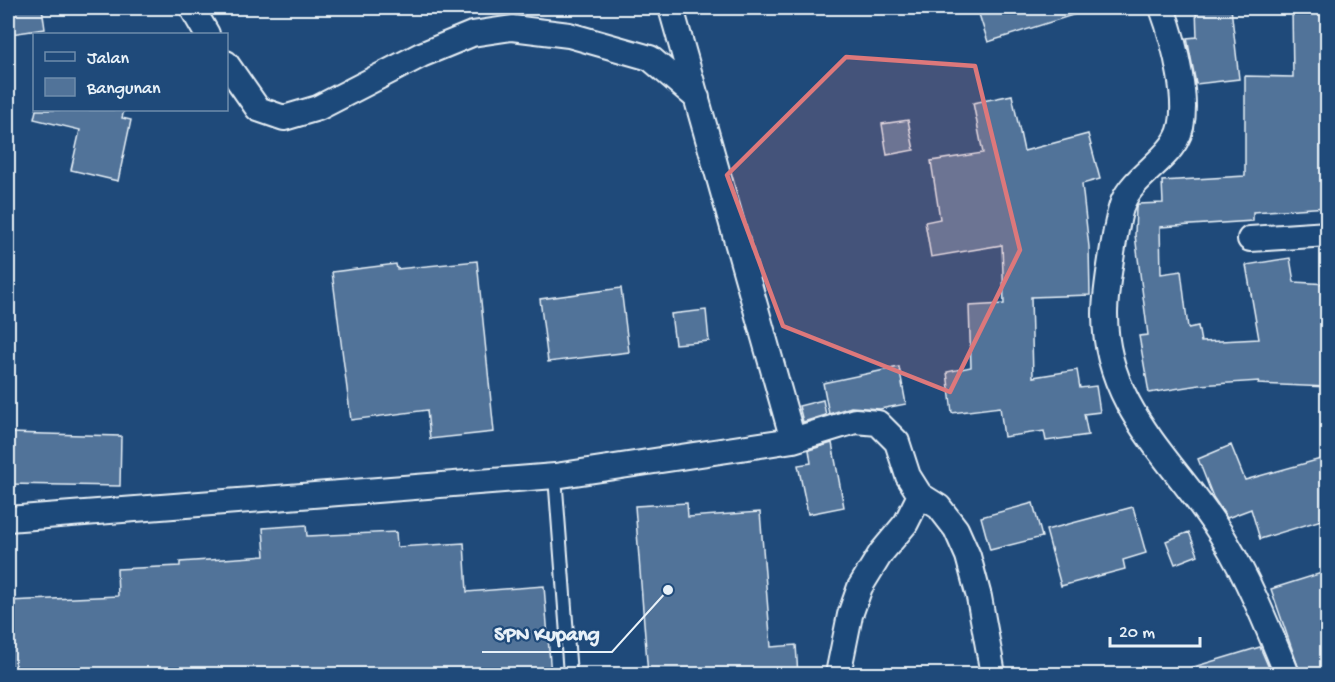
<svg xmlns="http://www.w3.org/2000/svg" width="1335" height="682" viewBox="0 0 1335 682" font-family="'Gochi Hand',sans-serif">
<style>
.building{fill:#517399;stroke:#e8f1f8;stroke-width:1.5}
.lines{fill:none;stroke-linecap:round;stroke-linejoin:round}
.lane-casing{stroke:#e8f1f8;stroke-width:16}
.street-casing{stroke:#e8f1f8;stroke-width:28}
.lane{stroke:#1f4a7a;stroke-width:12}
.street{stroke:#1f4a7a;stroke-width:24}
.marked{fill:#dd787b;fill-opacity:0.2;stroke:#dd787b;stroke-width:4.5;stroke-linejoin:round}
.leader{fill:none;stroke:#e8f1f8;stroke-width:2}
.callout-dot{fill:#e8f1f8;stroke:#1f4a7a;stroke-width:2}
.callout-label{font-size:21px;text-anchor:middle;font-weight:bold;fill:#e8f1f8;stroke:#1f4a7a;stroke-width:4.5;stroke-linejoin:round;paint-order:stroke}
</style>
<rect width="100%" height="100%" fill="#1f4a7a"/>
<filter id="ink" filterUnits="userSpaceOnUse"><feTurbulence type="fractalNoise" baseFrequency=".0167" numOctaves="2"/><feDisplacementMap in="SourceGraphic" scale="12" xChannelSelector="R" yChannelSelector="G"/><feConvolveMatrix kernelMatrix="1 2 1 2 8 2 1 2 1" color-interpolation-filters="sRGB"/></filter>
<g filter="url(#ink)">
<!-- building -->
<path class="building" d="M8,8H42L45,29L11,34Z
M977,8H1078L1079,13L988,42Z
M1196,8H1231L1239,79L1196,84L1187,38L1197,37Z
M1292,8H1328V207L1253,212V221L1160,227L1161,274L1181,271L1188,328L1198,326L1201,342L1259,339L1246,265L1290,258L1294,282L1328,284V387L1258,384L1259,381L1199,385L1149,393L1139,336L1148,335L1135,235L1136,207L1138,204L1163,203L1162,181L1245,176V76L1293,77Z
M1012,95L1024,151L1088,134L1100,179L1082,184L1089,247L1090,295L1031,297L1033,377L1077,370L1080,388L1096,386L1100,412L1084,414L1088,435L1046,441L1044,431L1004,437L1000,407L952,413L947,372L971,367L969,306L1004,304L1002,245L931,257L925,222L940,219L931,161L983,153L973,103Z
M36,110H124L122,118L131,120L118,181L71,170L80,130L34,119Z
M908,120L914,150L887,155L882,124Z
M477,261L494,432L430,439L427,410L351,420L332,272L396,264L397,269Z
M621,288L629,352L548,362L540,299Z
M706,310L709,341L675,344L671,314Z
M899,367L906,404L880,409L851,407L829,414L823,383Z
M823,400L826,415L803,422L799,406Z
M8,433L121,436L120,486L8,484Z
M832,443L844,507L808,514L798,465L811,463L809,450Z
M1231,445L1245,480L1328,457V518L1260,539L1251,509L1227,518L1213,497L1198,459Z
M687,503L688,517L760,512L771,647L796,645L798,675H648L635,506Z
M1033,503L1042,537L990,550L981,517Z
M1133,507L1146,553L1123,560L1125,569L1061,586L1046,530Z
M306,525L307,536L396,532L397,547L464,543L467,592L544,586L551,675H8V601L118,596L117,569L180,566V562L265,556L263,528Z
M1189,532L1198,555L1175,564L1166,541Z
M1328,571V675H1301L1271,589Z
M1260,647L1272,675H1190V668Z"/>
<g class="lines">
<!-- lane casing -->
<g class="lane-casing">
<path id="lane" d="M555,476L570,674"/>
</g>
<!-- street casing -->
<g class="street-casing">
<path id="street" d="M192,8L207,34
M671,8L793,440
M1162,8C1173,38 1194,111 1176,140C1163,163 1133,178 1123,202C1116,220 1105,294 1105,314C1105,411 1179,464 1224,539C1250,582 1268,628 1287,674
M226,63L258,109L284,118L318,108L421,55L472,34L512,28L569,35L650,58L697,98
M1250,239L1328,234
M8,519L555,476L793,440L855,421L878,423L897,442L908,476L920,495L939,507L956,529L968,556L979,597L993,674
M838,674L850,615L860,587L881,553L906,523L920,495"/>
</g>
<!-- lane -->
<use href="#lane" class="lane"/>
<!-- street -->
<use href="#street" class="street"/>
</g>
</g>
<!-- marked area -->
<path class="marked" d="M846,57L975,66L1020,250L950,392L783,326L727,175Z"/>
<!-- callouts -->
<path class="leader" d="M668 590L612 652H482"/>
<circle class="callout-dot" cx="668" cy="590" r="6"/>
<g class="callout-label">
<text x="547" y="640">SPN Kupang</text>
</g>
<!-- margin -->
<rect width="1335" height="682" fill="none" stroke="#1f4a7a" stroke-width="30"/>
<rect x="15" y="15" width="1305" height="652" fill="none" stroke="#e8f1f8" stroke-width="2" filter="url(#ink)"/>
<!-- legend -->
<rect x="33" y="33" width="195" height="78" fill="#1f4a7a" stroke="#6f8dac" stroke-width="1.5"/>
<rect x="45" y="52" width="30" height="9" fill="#1f4a7a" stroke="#6f8dac" stroke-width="1.5"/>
<text x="87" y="63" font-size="18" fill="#e8f1f8">Jalan</text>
<rect x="45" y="78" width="30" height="18" fill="#517399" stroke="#6f8dac" stroke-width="1.5"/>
<text x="87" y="93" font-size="18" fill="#e8f1f8">Bangunan</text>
<!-- scale -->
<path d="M1110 637v9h90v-9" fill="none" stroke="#e8f1f8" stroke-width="3"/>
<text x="1119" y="637" font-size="18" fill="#e8f1f8" stroke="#1f4a7a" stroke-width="4.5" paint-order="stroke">20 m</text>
</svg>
